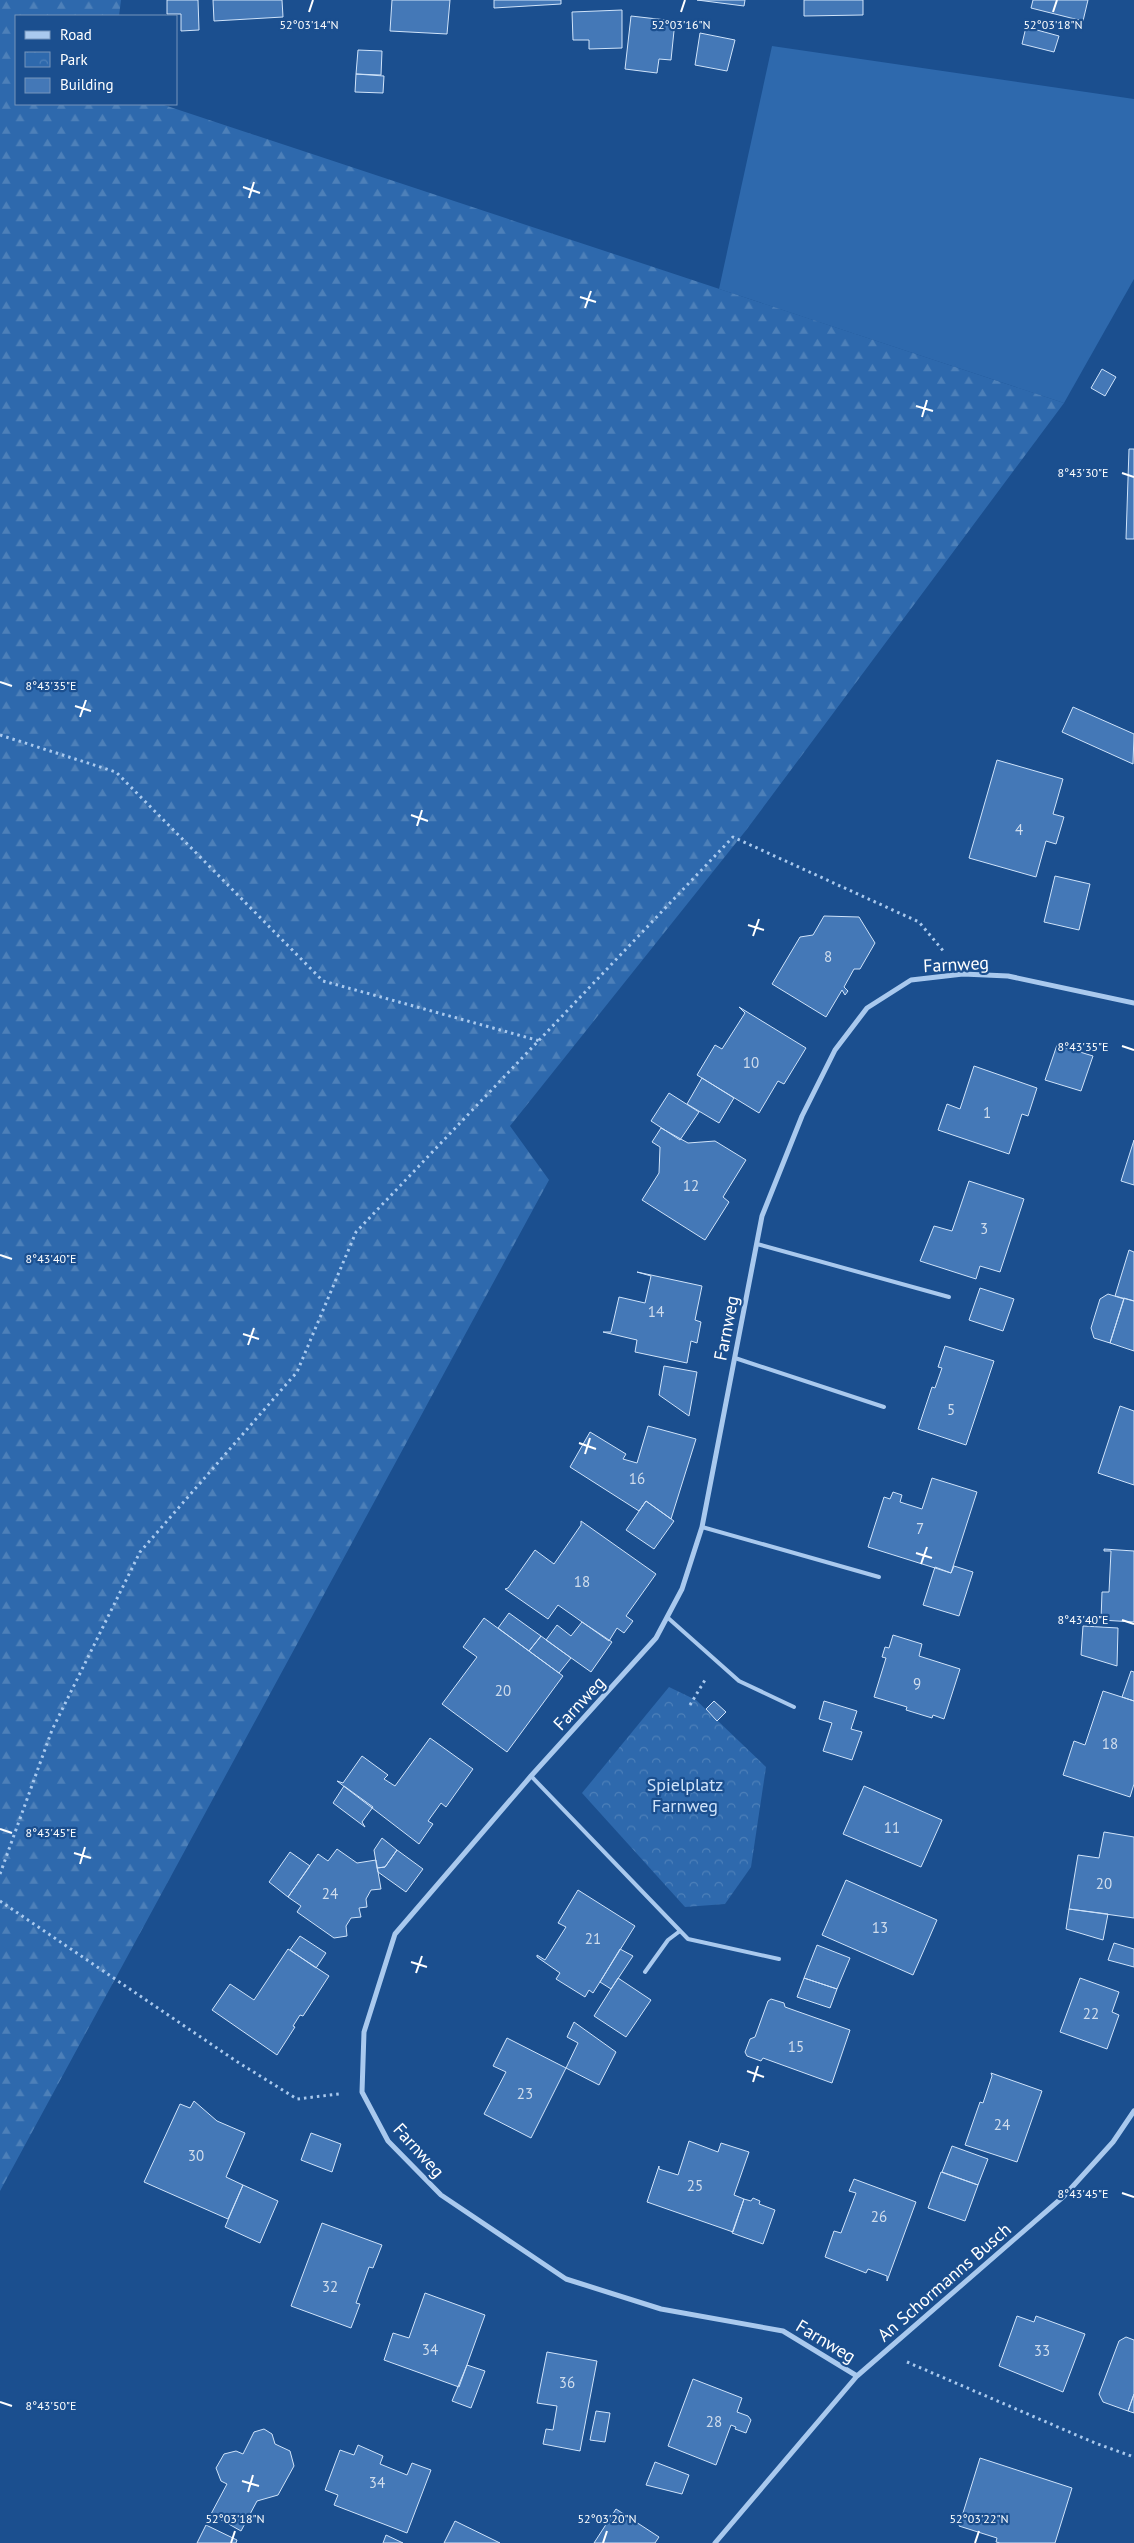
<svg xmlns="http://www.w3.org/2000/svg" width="1134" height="2543" viewBox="0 0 1134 2543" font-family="'PT Sans',sans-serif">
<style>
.grass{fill:#2e69ad}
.forest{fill:url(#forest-firs)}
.park{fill:url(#park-crowns)}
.building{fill:#4478b7;stroke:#cfe3fa}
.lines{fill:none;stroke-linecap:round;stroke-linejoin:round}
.path{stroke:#a9c9ee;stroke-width:3;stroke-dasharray:2.5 4;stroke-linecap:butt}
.service{stroke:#a9c9ee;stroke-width:4}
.minor{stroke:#a9c9ee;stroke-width:5}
.ticks{fill:none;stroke:#fff;stroke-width:2}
.labels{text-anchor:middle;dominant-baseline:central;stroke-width:4.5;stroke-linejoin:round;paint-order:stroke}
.number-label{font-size:15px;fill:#d0dded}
.street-label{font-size:18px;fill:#fff;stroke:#1b4f8f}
.park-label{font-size:18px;fill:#cfe3fa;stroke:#1b4f8f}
.ticks-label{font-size:12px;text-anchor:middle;fill:#fff;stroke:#1b4f8f;stroke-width:4.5;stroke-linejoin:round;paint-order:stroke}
</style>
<defs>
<pattern id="forest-firs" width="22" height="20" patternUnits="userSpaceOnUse" patternTransform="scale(1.25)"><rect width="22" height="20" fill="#2e69ad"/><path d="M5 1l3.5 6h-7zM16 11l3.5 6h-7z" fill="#4d80b9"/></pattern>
<pattern id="park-crowns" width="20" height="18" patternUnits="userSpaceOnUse" patternTransform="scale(1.25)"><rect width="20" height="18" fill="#2e69ad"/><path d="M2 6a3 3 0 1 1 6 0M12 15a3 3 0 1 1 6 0" fill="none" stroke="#4d80b9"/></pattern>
</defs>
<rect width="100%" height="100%" fill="#1b4f8f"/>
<!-- grass -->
<path class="grass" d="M772,46L1134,99V279L1064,403L719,289Z"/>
<!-- forest -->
<path class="forest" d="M0,0H121L119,16H16V104H161L1064,403L747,829L510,1126L549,1180L0,2191Z"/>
<!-- park -->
<path class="park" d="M669,1687L696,1700L766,1767L751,1867L725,1904L685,1907L582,1793Z"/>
<!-- building -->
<path class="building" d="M167,0H198L199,30L181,31V14H167Z
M213,0H282L283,17L214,21Z
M392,0H450L447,34L390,31Z
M494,0H561V4L494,8Z
M697,0H745L744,6Z
M804,0H863V15L804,16Z
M1033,0H1088L1083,21L1031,8Z
M622,10V48L589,49V40H573L572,12Z
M631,16L675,21L671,60L659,59L657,73L625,69Z
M1026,27L1059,36L1054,52L1022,44Z
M700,33L735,40L727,71L695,65Z
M358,50L382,51L381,75L356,74Z
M356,74L384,76L383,93L355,92Z
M1102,369L1116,377L1105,396L1091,388Z
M1129,449H1134V539H1126Z
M1073,707L1134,734L1133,764L1062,732Z
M997,760L1063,779L1053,814L1064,817L1056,844L1046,841L1036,877L969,858Z
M1055,876L1090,884L1079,930L1044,922Z
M824,916L859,917L875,943L860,969H854L844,987L848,991L845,995L842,990L826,1017L772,984L800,937L813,935Z
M739,1007L806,1048L784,1084L778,1081L759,1113L697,1075L715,1045L722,1049L745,1013Z
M1057,1045L1093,1056L1081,1091L1045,1080Z
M974,1066L1037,1088L1028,1116L1022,1114L1009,1154L938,1130L947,1104L960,1109Z
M702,1078L734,1098L719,1123L687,1104Z
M669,1093L699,1112L680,1140L651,1121Z
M661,1128L688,1143L715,1141L746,1160L723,1197L729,1202L705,1240L642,1200L659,1173L660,1147L652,1142Z
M1134,1140V1185L1121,1181Z
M969,1181L1024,1199L1000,1272L980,1266L976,1279L920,1261L934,1226L952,1231Z
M1129,1250L1134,1252V1301L1115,1296Z
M637,1272L702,1286L695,1320L701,1322L697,1343L691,1341L687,1363L635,1352L637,1340L603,1332H611L619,1297L645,1303L651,1276Z
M980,1288L1014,1299L1003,1331L969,1320Z
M1108,1294L1124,1299L1110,1343L1094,1338L1091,1328L1100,1299Z
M1124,1298L1134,1301V1351L1110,1343Z
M945,1346L994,1361L966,1445L918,1429L932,1387L935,1388L942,1368L938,1367Z
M664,1366L697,1372L689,1416L659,1395Z
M1120,1406L1134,1411V1485L1098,1473Z
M648,1426L696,1439L671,1519L646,1501L639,1511L570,1467L590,1432L626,1454L623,1459L637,1463Z
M932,1478L977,1492L951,1573L868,1547L884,1497L890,1499L893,1492L902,1495L900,1502L922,1509Z
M646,1501L674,1521L654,1549L626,1530Z
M581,1521L656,1574L626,1616L633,1621L624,1633L617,1628L609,1641L558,1605L548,1619L505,1589L508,1588L535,1550L554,1564L581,1525Z
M1104,1549L1134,1551V1622L1101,1620L1102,1592H1109L1111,1551H1104Z
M954,1566L973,1572L959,1616L923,1605L935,1567L951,1573Z
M509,1613L541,1636L529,1651L498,1628Z
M484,1618L563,1676L507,1752L442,1704L477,1657L463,1647Z
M582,1622L612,1642L591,1672L546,1640L557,1625L571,1636Z
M1083,1626L1118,1628L1117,1666L1081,1655Z
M893,1635L922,1644L919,1656L960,1669L944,1719L933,1715L932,1718L906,1710L907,1707L874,1697L886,1658L882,1657L885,1647L889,1648Z
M541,1636L571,1658L559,1673L529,1651Z
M1131,1671L1134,1672V1701L1122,1697Z
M1103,1691L1134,1701V1784L1130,1797L1063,1775L1074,1741L1085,1745Z
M714,1701L726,1712L717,1721L706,1709Z
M824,1701L857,1711L851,1729L862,1732L852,1760L823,1751L832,1723L819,1719Z
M430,1738L473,1769L446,1807L441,1803L428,1821L433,1824L419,1844L337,1781L343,1783L362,1756L388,1775L384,1779L395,1786Z
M344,1786L373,1807L362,1822L365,1827L333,1803Z
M864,1786L942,1820L921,1867L843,1834Z
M1104,1832L1134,1837V1918L1069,1909L1078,1855L1099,1858Z
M382,1838L397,1850L385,1867L377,1868L374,1850Z
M337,1849L357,1863L376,1860L381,1889L371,1890L366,1899L367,1907L359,1908L361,1917L351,1918L346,1926L347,1936L334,1938L297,1912L301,1906L288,1897L318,1854L328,1861Z
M397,1850L423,1869L406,1892L378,1872L377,1868L385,1867Z
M290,1852L310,1866L288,1897L269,1882Z
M846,1880L937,1920L913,1975L822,1935Z
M578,1890L635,1926L593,1993L589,1990L585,1997L556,1979L560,1973L537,1957V1955L545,1960L566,1927L558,1923Z
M1069,1909L1108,1914L1103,1940L1066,1929Z
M300,1936L326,1953L316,1968L290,1950Z
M1114,1943L1134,1949V1967L1108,1960Z
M817,1945L850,1958L837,1989L804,1978Z
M288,1949L329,1976L303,2016L300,2015L293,2026L295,2027L277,2055L212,2010L230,1984L254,2000Z
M620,1949L633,1956L611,1989L600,1982Z
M618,1978L651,2000L626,2037L594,2016Z
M804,1978L837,1989L830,2008L797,1997Z
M1080,1978L1119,1992L1112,2012L1119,2015L1107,2049L1060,2032Z
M771,1999L784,2003L785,2007L850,2030L832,2083L763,2058L761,2061L747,2056L745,2052L750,2039L755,2037L768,2001Z
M574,2022L616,2052L599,2085L566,2068L578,2043L567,2037Z
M507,2038L566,2068L531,2138L484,2114L506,2072L493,2066Z
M991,2073L1042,2091L1017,2162L965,2145L980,2102L983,2103L992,2076Z
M194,2101L217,2121L245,2133L226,2177L243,2185L228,2219L144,2182L180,2104L190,2108Z
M311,2133L341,2144L332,2172L301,2160Z
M689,2141L718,2152L721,2143L749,2152L734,2195L744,2199L733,2232L647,2202L659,2166V2169L678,2175Z
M952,2146L988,2159L978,2185L942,2172Z
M941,2172L978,2185L965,2221L928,2208Z
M854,2179L916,2202L887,2281V2276L868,2269L866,2273L825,2257L834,2231L841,2233L856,2193L849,2191Z
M243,2185L278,2201L260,2243L225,2227Z
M753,2198L760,2201L759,2204L775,2210L763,2244L732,2233L744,2199L751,2201Z
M322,2223L382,2245L373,2268L369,2267L356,2303L360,2304L351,2328L291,2306Z
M425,2293L485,2315L459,2387L384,2360L393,2333L409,2338Z
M1017,2316L1034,2322L1036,2316L1085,2334L1063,2392L999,2366Z
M1126,2337L1134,2340V2394L1128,2411L1103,2402L1099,2394L1119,2341Z
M547,2352L597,2361L580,2451L543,2444L546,2429L553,2430L557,2406L537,2403Z
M467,2365L485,2371L471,2408L452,2401Z
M693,2379L742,2398L737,2412L748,2416L751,2420L746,2433L735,2429L736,2427L731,2425L716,2465L668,2446Z
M1134,2394V2413L1128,2411Z
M596,2411L610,2413L605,2442L590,2440Z
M264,2429L272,2434L275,2444L290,2451L294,2466L278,2495L257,2501L241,2531L211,2514L227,2484L221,2481L216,2468L224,2454L236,2451L243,2454L254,2432Z
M358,2445L383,2456L380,2464L407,2475L412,2463L431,2470L407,2533L334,2505L338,2495L325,2490L340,2450L354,2455Z
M980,2458L1072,2488L1055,2543H1000L996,2542L997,2538L959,2526Z
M655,2462L689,2475L682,2494L646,2485Z
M616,2509L659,2537L655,2543H594Z
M455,2521L500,2543H444Z
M206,2525L237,2540L236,2543H197Z
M386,2535L403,2543H383Z"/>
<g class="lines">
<!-- path -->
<path class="path" d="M0,735L116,772L323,981L540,1041
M690,1705L705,1680
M0,1874L52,1730L140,1552L297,1372L356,1232L733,837L919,922L945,953
M0,1901L236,2061L297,2099L339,2094
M907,2362L1095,2443L1134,2457"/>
<!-- service -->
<path class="service" d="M757,1244L949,1297
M735,1358L884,1407
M702,1527L879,1577
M667,1617L739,1681L794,1707
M531,1776L688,1939L779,1959
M645,1972L668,1940L680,1931"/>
<!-- minor -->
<path class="minor" d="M857,2376L783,2331L661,2309L566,2279L441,2195L388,2141L362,2092L364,2032L395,1934L531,1776L656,1638L682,1589L702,1527L762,1216L802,1116L835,1050L867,1008L911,980L963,974L1008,976L1134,1003
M715,2543L857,2376L1064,2196L1113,2142L1134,2111"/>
</g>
<!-- ticks -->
<path class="ticks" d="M309,12L313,0M681,12L685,0M1053,12L1057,0M243,187L260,193M249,198L254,182M580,297L596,302M585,308L591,291M916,406L933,411M922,417L927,400M1122,473L1134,477M0,682L12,686M75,706L91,711M80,717L86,700M411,815L428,821M417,826L422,810M748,925L764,930M753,936L759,919M1122,1046L1134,1050M0,1255L12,1259M243,1334L259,1339M248,1345L254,1328M579,1443L596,1449M585,1454L590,1438M916,1553L932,1558M921,1564L927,1547M1122,1620L1134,1624M0,1829L12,1833M74,1853L91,1858M80,1864L85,1847M411,1962L427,1967M416,1973L422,1956M747,2071L764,2077M753,2082L758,2066M1122,2193L1134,2197M0,2402L12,2406M242,2481L259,2486M248,2492L253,2475M231,2543L235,2531M603,2543L607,2531M975,2543L979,2531"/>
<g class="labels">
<!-- number labels -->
<g class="number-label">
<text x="1019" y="829">4</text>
<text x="828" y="956">8</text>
<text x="751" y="1062">10</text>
<text x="987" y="1112">1</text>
<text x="691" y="1185">12</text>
<text x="984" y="1228">3</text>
<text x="656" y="1311">14</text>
<text x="951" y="1409">5</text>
<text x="637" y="1478">16</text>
<text x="920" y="1528">7</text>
<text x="582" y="1581">18</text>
<text x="917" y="1683">9</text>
<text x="503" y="1690">20</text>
<text x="1110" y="1743">18</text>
<text x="892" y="1827">11</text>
<text x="1104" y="1883">20</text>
<text x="330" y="1893">24</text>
<text x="880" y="1927">13</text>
<text x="593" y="1938">21</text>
<text x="1091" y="2013">22</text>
<text x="796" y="2046">15</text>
<text x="525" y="2093">23</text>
<text x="1002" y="2124">24</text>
<text x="196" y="2155">30</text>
<text x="695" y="2185">25</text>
<text x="879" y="2216">26</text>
<text x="330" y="2286">32</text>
<text x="430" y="2349">34</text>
<text x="1042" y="2350">33</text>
<text x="567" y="2382">36</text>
<text x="714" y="2421">28</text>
<text x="377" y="2482">34</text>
</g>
<!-- street labels -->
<g class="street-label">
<text transform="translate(956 964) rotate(-3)">Farnweg</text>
<text transform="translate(726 1328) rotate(-79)">Farnweg</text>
<text transform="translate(579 1703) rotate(-47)">Farnweg</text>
<text transform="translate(419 2150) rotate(48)">Farnweg</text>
<text transform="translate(944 2282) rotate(-41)">An Schormanns Busch</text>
<text transform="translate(826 2341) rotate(31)">Farnweg</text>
</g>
<!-- park labels -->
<g class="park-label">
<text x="685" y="1784">Spielplatz<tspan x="685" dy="21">Farnweg</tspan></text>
</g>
</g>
<g class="ticks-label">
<text x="309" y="29">52°03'14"N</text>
<text x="681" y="29">52°03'16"N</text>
<text x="1053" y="29">52°03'18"N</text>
<text x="1083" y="477">8°43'30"E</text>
<text x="51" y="690">8°43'35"E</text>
<text x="1083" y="1051">8°43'35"E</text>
<text x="51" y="1263">8°43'40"E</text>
<text x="1083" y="1624">8°43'40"E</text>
<text x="51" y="1837">8°43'45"E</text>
<text x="1083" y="2198">8°43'45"E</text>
<text x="51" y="2410">8°43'50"E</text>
<text x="235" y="2523">52°03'18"N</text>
<text x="607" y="2523">52°03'20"N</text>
<text x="979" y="2523">52°03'22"N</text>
</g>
<!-- legend -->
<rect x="15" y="15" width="162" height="90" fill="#1b4f8f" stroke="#7695bc"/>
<rect x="25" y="31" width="25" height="8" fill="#a9c9ee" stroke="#7695bc"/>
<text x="60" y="40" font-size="15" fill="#ffffff">Road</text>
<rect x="25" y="52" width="25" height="15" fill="url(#park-crowns)" stroke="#7695bc"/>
<text x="60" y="65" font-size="15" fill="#ffffff">Park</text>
<rect x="25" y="78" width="25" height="15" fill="#4478b7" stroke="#7695bc"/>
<text x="60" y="90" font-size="15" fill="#ffffff">Building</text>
</svg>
